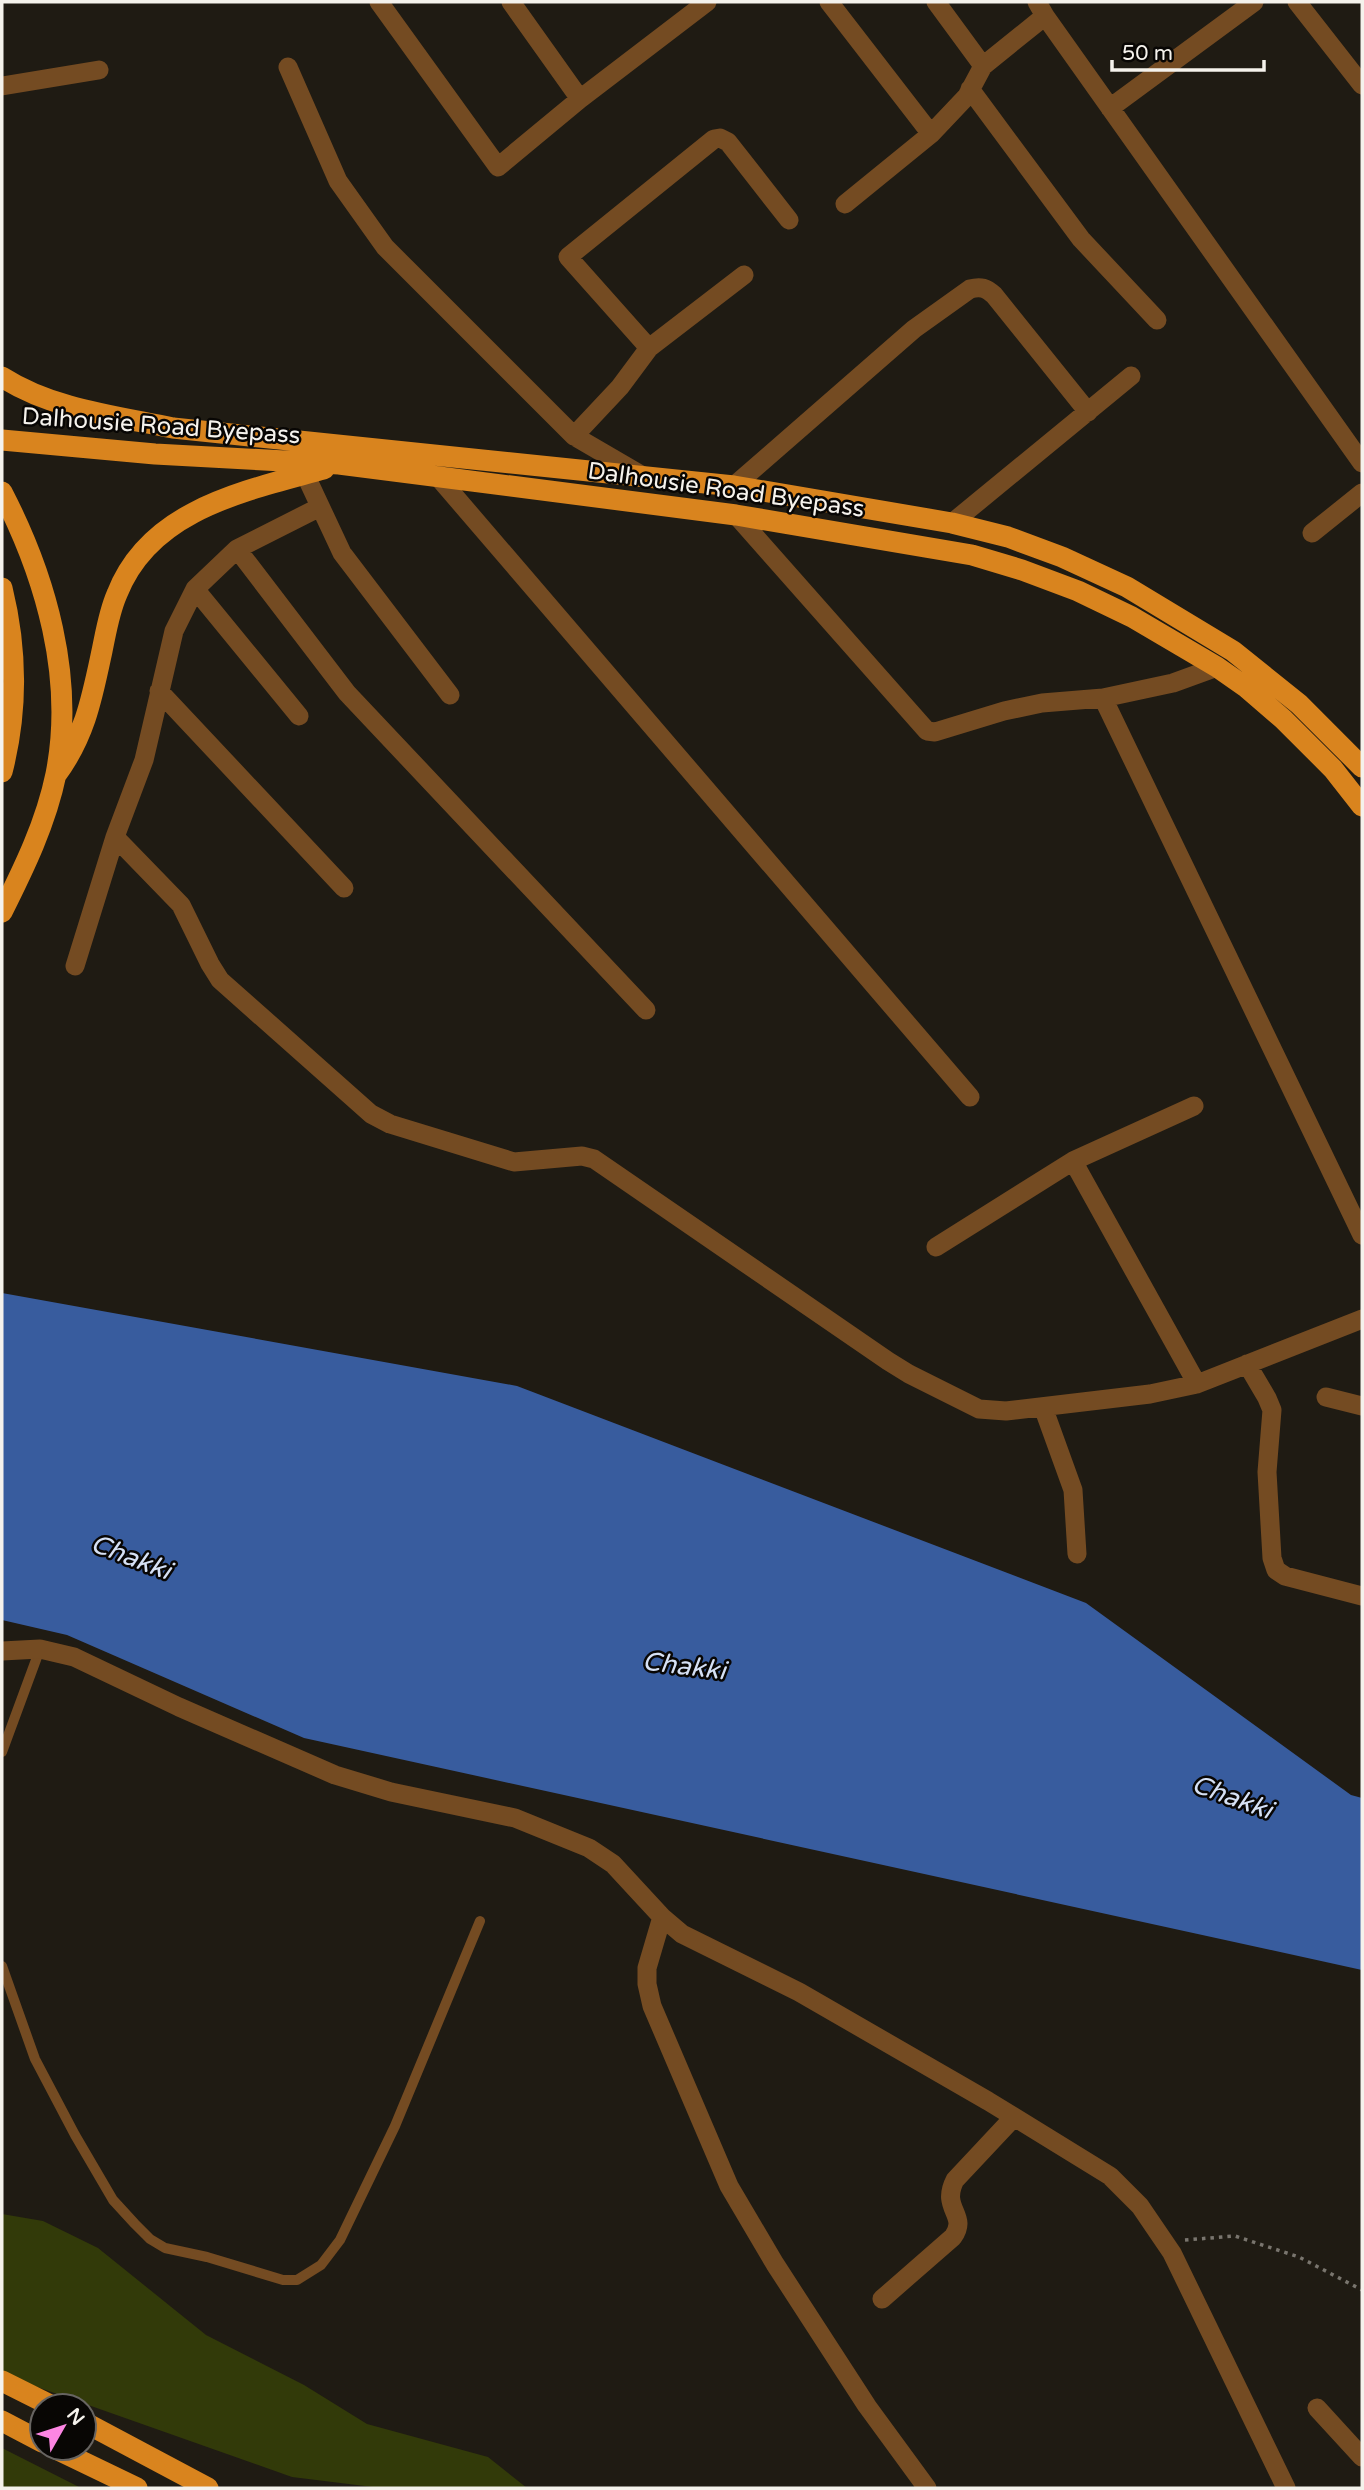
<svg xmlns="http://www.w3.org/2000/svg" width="1364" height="2490" viewBox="0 0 1364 2490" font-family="'Varela Round',sans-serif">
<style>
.green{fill:#323a09}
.water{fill:#385c9e}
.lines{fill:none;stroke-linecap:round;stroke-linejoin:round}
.path{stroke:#79756e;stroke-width:3.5;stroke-dasharray:3.5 5;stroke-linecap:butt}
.service{stroke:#744b22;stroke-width:10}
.minor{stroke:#744b22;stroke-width:19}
.trunk{stroke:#d9841e;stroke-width:21}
.labels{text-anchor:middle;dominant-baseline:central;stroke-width:5;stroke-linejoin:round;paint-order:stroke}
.street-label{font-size:24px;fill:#f5f2ec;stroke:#080604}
.water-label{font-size:26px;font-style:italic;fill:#d6e1f5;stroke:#080604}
</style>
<rect width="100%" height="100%" fill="#1f1b13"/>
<!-- green -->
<path class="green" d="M2,2214L43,2221L98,2248L206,2335L304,2385L367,2424L488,2457L527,2488H381L292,2477L9,2377L2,2373Z
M2,2448L81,2488H2Z"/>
<!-- water -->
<path class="water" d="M2,1293L517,1386L1086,1603L1351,1795L1362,1798V1970L304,1738L67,1635L2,1620Z"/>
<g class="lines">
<!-- path -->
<path class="path" d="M1185,2240L1235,2236L1299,2257L1362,2290"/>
<!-- service -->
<path class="service" d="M2,1752L40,1649
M2,1966L35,2059L75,2135L113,2200L135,2224L150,2239L165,2248L207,2257L283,2280H297L321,2265L340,2240L395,2126L480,1921"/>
<!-- minor -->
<path class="minor" d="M379,2L498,167L580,99L707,2
M511,2L580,99
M829,2L931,134
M936,2L983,66
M1037,2L1045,16L1362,463
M1297,2L1362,85
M288,67L338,181L385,247L574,436L641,475
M2,86L99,70
M970,89L1081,239L1157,320
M1110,108L1254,2
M845,204L931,134L967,96L983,66L1045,16
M649,348L568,257L714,139L720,138L728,142L789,220
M574,436L620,387L649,348L744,275
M305,474L342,553L450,695
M439,478L970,1097
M734,486L914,329L970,289C981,286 986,288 994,295L1088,412
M736,515L927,731L935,732L1004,711L1042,703L1103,698L1173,683L1217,667
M952,523L1131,376
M1312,533L1362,493
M237,549L347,693L646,1010
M195,589L299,716
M159,691L344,888
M1103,698L1362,1235
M115,837L181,905L210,964L220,980L371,1114L390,1124L514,1162L582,1156L594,1159L888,1361L909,1374L979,1409L1006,1411L1150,1394L1197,1384L1362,1319
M75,966L115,837L144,760L174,631L195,589L237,549L320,507
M1073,1161L1194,1106
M936,1247L1073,1161L1197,1384
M1247,1364L1267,1398L1272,1410L1267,1472L1272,1558L1276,1570L1285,1576L1362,1596
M1326,1397L1362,1406
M1043,1407L1073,1490L1077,1554
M2,1651L40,1649L74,1657L179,1707L335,1775L391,1792L515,1818L589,1848L613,1864L662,1917L682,1934L799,1992L988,2101L1110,2176L1140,2206L1172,2253L1286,2488
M662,1917L647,1968V1984L652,2006L729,2186L775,2264L867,2406L927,2488
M882,2299L953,2237C969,2215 940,2209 955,2180L1014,2117
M1317,2408L1362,2457"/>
<!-- trunk -->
<path class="trunk" d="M2,377C52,409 115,416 173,428L734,486L952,523L1008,537L1062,557L1127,587L1233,651L1299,704L1362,767
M2,440L155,454L339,464L736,515L972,555L1022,570L1078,591L1132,617L1217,667L1247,688L1283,719L1333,769L1362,806
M2,492C46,577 75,678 56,774C46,823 24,868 2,912
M2,588C17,649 18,710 2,772
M56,775C85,736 92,698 102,651C106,632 109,612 117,594C150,509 245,491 324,469
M2,2381L52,2406
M2,2421L42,2442
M84,2422L208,2488
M54,2448L137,2488"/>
</g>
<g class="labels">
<!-- street labels -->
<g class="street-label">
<text transform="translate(161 426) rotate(4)">Dalhousie Road Byepass</text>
<text transform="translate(726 490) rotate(8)">Dalhousie Road Byepass</text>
</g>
<!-- water labels -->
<g class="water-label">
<text transform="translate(131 1557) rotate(21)">Chakki</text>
<text transform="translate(684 1666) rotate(7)">Chakki</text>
<text transform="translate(1232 1797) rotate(20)">Chakki</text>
</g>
</g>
<!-- border -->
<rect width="1364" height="2490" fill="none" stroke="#f5f2ec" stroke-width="7"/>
<!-- north arrow -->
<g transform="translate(63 2427) rotate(51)"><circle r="33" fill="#080604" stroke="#676461" stroke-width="2"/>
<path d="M0-5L12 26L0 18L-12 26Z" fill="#fd86e3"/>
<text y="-10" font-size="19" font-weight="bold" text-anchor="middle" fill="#f5f2ec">N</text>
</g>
<!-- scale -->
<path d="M1112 60v10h152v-10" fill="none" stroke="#f5f2ec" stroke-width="3.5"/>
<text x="1122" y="60" font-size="21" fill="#f5f2ec" stroke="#080604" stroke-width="5" paint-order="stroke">50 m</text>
</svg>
